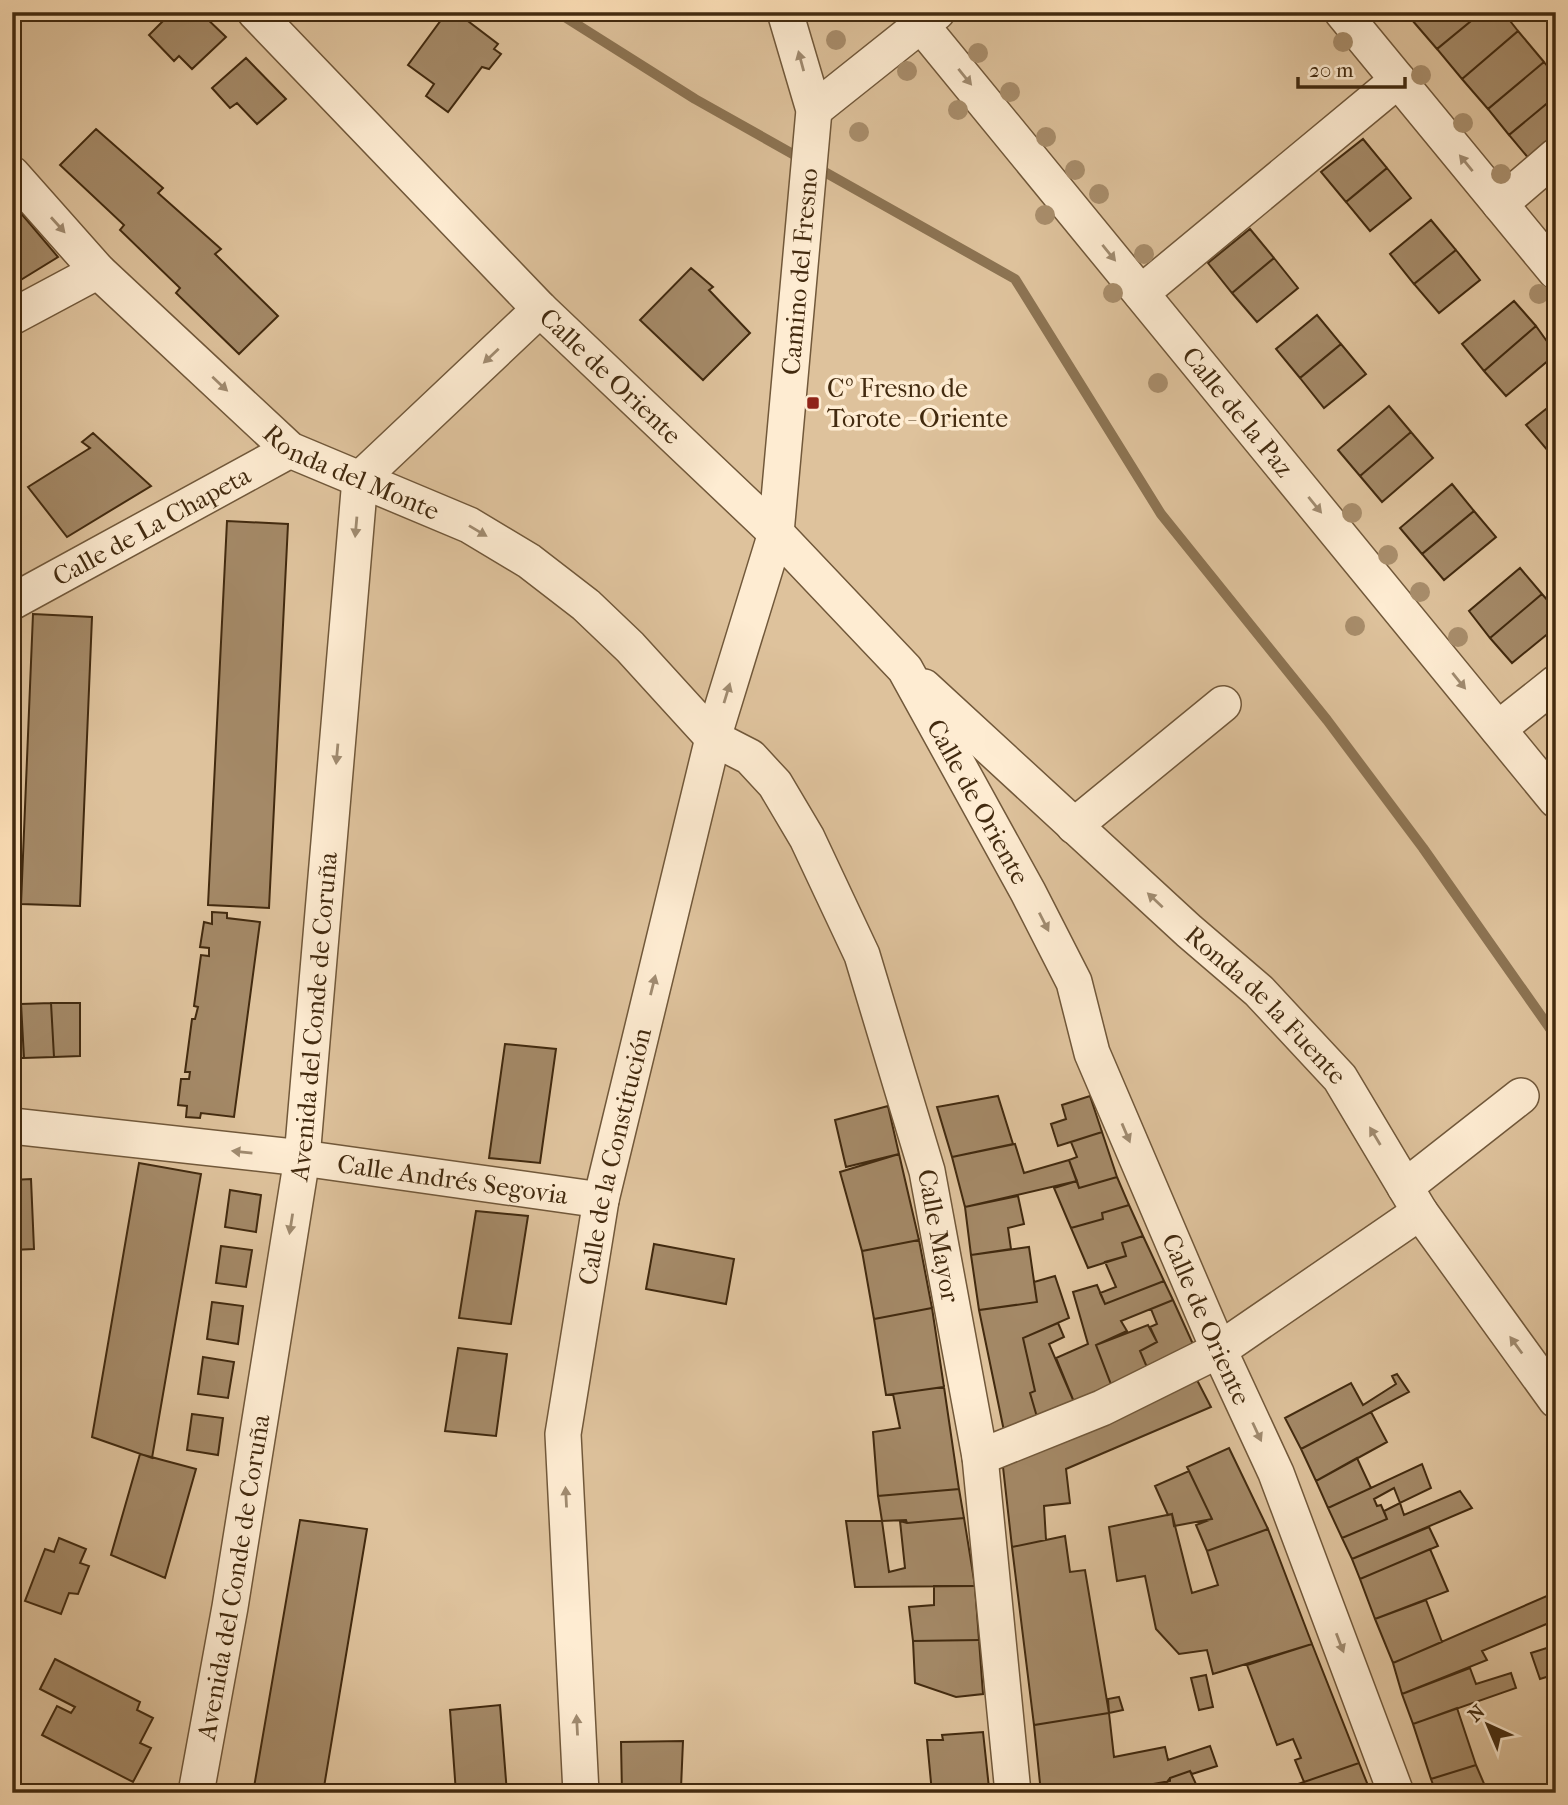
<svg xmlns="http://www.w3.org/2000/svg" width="1568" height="1805" viewBox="0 0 1568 1805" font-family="'IM FELL French Canon',serif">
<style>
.green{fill:#dec29c;stroke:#907656;stroke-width:2}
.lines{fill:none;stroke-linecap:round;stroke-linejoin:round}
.stream{stroke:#8c7352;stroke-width:10}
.building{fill:#a48967;stroke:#422a0f;stroke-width:2}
.minor-casing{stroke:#71583a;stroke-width:38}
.minor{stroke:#feecd2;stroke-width:35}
.tree{fill:#a88d6b}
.oneway{fill:#a08b70}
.poi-dot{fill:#8f2418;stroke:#feecd2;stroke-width:2.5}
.labels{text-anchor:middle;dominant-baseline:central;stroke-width:7;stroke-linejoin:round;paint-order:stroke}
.street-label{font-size:26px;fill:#422a0f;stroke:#feecd2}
.poi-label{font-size:26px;fill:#422a0f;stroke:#feecd2;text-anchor:start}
</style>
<rect width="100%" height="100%" fill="#fee1b9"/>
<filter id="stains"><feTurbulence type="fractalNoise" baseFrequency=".00286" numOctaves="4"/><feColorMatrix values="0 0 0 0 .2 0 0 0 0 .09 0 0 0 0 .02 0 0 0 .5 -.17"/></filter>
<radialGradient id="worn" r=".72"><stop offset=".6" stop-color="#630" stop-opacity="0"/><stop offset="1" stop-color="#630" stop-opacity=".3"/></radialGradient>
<!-- green -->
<path class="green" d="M12,12H1556V1793H12Z"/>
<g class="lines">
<!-- stream -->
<path class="stream" d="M557,12L695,99L1015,279L1161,514L1327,720L1423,848L1556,1037"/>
</g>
<!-- building -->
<path class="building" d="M172,12H200L226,37L192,69L179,56L174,61L149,35Z
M447,12H456L498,44L494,49L501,54L489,69L482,67L448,112L426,96L434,84L408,65Z
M1421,12H1482L1437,49L1412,20Z
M1482,12H1503L1518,31L1462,79L1437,49Z
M1518,31L1544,62L1488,109L1462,79Z
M246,58L286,99L257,124L237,103L230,108L212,88Z
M1544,62L1556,77V96L1509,135L1488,109Z
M1556,96V139L1530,160L1509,135Z
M96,129L163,188L158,193L221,249L215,254L278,316L239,354L176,293L180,288L120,230L124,225L60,165Z
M1363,139L1387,168L1346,202L1321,172Z
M1387,168L1411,198L1370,231L1346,202Z
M14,205L58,257L19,281L12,274Z
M1431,220L1456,250L1414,284L1390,254Z
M1250,229L1274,258L1232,293L1208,263Z
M1456,250L1480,280L1439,313L1414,284Z
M1274,258L1298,288L1257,322L1232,293Z
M691,268L713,287L709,290L750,333L703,380L640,320Z
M1514,301L1536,326L1484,371L1462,344Z
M1317,315L1341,344L1300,378L1276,349Z
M1536,326L1556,354L1506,396L1484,371Z
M1341,344L1366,374L1324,408L1300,378Z
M1556,401V445L1548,451L1526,425Z
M1389,406L1411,432L1360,476L1338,450Z
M1411,432L1433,458L1382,502L1360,476Z
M93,433L151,486L67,537L28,487L90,448L82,442Z
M1452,484L1474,511L1422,554L1400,528Z
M1474,511L1496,537L1444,580L1422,554Z
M227,521L288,524L269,908L208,905Z
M1520,568L1542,594L1490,638L1469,611Z
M1542,594L1556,610V627L1512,663L1490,638Z
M33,614L92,617L80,906L21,904Z
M212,912L227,913V918L260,922L234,1117L201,1113L200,1118L186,1117L187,1106L178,1105L181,1079H189L190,1072H185L192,1019H195L198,1007L194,1006L201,955L209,956V948L200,947L204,922L212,924Z
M51,1003H80V1056L54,1057Z
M51,1003L54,1057L24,1058L21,1004Z
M12,1004H21L24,1058H12Z
M505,1044L556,1049L540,1163L489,1158Z
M998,1096L1013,1144L952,1157L937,1107Z
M1090,1096L1102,1132L1058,1146L1051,1124L1066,1119L1062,1105Z
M888,1106L899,1154L846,1167L835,1120Z
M1102,1132L1117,1177L1079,1188L1069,1160L1077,1157L1071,1142Z
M1015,1144L1024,1173L1069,1160L1077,1181L965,1207L952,1157Z
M899,1154L919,1240L862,1251L840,1172Z
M139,1163L201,1174L152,1458L92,1437Z
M1117,1177L1129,1205L1102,1213L1103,1219L1071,1228L1054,1188L1077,1181L1079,1188Z
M31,1179L34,1249L12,1250V1180Z
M230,1190L261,1195L256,1232L225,1227Z
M1018,1196L1024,1224L1008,1228L1011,1249L971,1255L965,1207Z
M1129,1205L1143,1236L1122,1243L1126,1256L1088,1268L1071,1228L1103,1219L1102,1213Z
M476,1211L528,1216L511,1324L459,1318Z
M1143,1236L1164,1281L1105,1304L1100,1293L1116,1287L1105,1262L1126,1256L1122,1243Z
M919,1240L932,1308L874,1319L862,1251Z
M654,1244L734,1259L726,1304L646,1289Z
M221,1246L252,1250L246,1287L216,1283Z
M1029,1247L1037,1302L979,1310L971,1255Z
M1055,1276L1069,1318L1023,1338L1035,1391L1030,1393L1037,1417L1004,1431L979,1310L1037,1302L1034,1282Z
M1164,1281L1173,1300L1121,1321L1127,1331L1096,1345L1112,1387L1074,1402L1056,1358L1088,1344L1073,1292L1097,1285L1105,1304Z
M1173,1300L1197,1353L1149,1372L1140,1351L1157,1342L1150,1327L1157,1324L1151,1309Z
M212,1302L243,1306L238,1344L207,1339Z
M932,1308L944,1387L886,1395L874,1319Z
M1058,1323L1064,1337L1049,1344L1074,1402L1037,1417L1030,1393L1035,1391L1023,1338Z
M1148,1325L1157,1342L1140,1351L1149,1372L1112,1387L1096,1345Z
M458,1348L507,1354L496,1436L445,1431Z
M203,1357L234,1362L228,1398L198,1394Z
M1397,1374L1409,1392L1301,1449L1285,1418L1351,1383L1363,1405L1396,1384L1392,1376Z
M1197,1380L1211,1407L1066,1469L1070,1503L1044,1506L1046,1540L1012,1547L1002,1458Z
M944,1387L959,1489L878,1496L873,1432L900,1428L893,1394Z
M1371,1412L1387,1442L1316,1481L1301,1449Z
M192,1414L223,1418L218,1455L187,1450Z
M1229,1448L1268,1529L1207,1551L1196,1525L1212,1519L1187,1467Z
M140,1454L196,1469L165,1578L111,1555Z
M1357,1458L1371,1488L1328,1508L1316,1481Z
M1422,1464L1431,1488L1400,1503L1394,1488L1374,1499L1377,1506L1381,1505L1387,1519L1342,1538L1328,1508Z
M1189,1471L1212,1519L1174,1526L1172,1514L1168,1515L1155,1486Z
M959,1489L964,1518L907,1523L906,1520L882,1521L878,1496Z
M1460,1491L1472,1508L1352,1559L1342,1538L1387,1519L1384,1511L1400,1503L1404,1515Z
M1172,1514L1192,1593L1218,1585L1207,1551L1268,1529L1312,1644L1213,1674L1207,1650L1179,1654L1156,1629L1145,1576L1117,1581L1109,1527Z
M964,1518L975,1586L855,1587L846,1521H882L889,1572L905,1568L900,1521L907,1523Z
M300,1520L367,1529L323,1793H253Z
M1429,1527L1438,1546L1360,1579L1352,1559Z
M1065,1536L1070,1572L1085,1570L1109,1713L1034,1725L1012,1547Z
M59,1538L86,1549L80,1563L89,1566L78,1594L69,1593L61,1614L25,1601L45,1549L54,1552Z
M1430,1549L1448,1591L1375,1619L1360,1579Z
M934,1586H975L979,1640L913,1641L909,1607L934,1605Z
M1556,1592V1620L1482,1651L1487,1660L1402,1694L1393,1663Z
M1426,1600L1442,1642L1393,1663L1375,1619Z
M979,1640L983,1694L956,1697L915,1683L913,1641Z
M1312,1644L1359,1763L1304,1782L1295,1760L1301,1758L1293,1739L1277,1745L1247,1665Z
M1556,1645V1674L1540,1679L1531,1653Z
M55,1659L140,1702L137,1710L153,1718L140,1743L151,1748L133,1782L42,1735L57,1706L71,1713L75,1707L40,1689Z
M1470,1668L1476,1684L1511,1673L1516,1688L1413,1724L1402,1694Z
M1206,1675L1213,1707L1199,1710L1191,1678Z
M1119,1697L1123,1710L1109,1713L1108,1699Z
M500,1705L507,1793H456L450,1710Z
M1457,1708L1476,1765L1431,1779L1413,1724Z
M1109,1713L1114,1757L1165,1747L1168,1760L1210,1746L1217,1766L1192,1774L1190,1771L1170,1778V1781L1119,1790V1793H1041L1034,1725Z
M983,1732L989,1788L932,1793L927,1740H943L942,1735Z
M683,1741L681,1788L686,1787V1793H622L621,1742Z
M1359,1763L1371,1793H1272L1304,1782Z
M1476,1765L1488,1793H1436L1431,1779Z
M1190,1771L1200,1793H1170L1167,1782L1170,1778Z
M1145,1785L1146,1793H1119V1790Z
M989,1788L990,1793H942Z"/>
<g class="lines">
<!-- minor casing -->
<g class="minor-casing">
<g id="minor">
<path id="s1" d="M255,12L540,309L776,533L905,669L1028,892L1074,982L1092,1053L1219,1350L1276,1473L1396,1793"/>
<path d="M1342,12L1556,272"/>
<path id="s2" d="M921,25L1556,800"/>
<path d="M814,110L937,12"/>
<path id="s3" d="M12,174L98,271L290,450L469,525L529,561L586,605L630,647L713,738L750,757L775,784L807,838L862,955L927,1171L980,1457L1013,1793"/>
<path d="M1500,204L1556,156"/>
<path d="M1141,293L1398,80"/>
<path d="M12,317L98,271"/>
<path id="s4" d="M12,602L290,450"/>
<path id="s5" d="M924,687L1189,931L1259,991L1340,1078L1420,1212L1556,1400"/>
<path d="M1498,729L1556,683"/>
<path d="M1074,826L1223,704"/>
<path id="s6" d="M12,1126L302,1158L601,1200"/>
<path d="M1405,1187L1521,1096"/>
<path d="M980,1457L1102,1408L1219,1350L1420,1212"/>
<path id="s7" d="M196,1793L230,1607L302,1158L360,479L540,309"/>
<path id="s8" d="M581,1793L563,1434L601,1200L713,738L776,533L814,110L785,12"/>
</g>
</g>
<!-- minor -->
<use href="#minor" class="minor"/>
</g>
<!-- trees -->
<g class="tree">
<circle cx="836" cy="40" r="10"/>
<circle cx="1343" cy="42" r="10"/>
<circle cx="978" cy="53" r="10"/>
<circle cx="907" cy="71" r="10"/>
<circle cx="1421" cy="75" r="10"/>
<circle cx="1010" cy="92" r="10"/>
<circle cx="958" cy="110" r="10"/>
<circle cx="1463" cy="123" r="10"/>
<circle cx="859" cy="132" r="10"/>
<circle cx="1046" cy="137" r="10"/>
<circle cx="1075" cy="170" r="10"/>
<circle cx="1501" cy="174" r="10"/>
<circle cx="1099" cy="194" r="10"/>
<circle cx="1045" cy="215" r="10"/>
<circle cx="1144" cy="254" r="10"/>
<circle cx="1113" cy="293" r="10"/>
<circle cx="1539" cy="294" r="10"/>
<circle cx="1158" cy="383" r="10"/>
<circle cx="1352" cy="513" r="10"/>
<circle cx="1388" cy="555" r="10"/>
<circle cx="1420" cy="592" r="10"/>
<circle cx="1355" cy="626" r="10"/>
<circle cx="1458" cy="637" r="10"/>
</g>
<!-- one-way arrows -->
<defs><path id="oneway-solid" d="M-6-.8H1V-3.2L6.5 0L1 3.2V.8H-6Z" transform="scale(1.75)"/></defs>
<g class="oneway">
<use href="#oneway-solid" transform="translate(801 61) rotate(-105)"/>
<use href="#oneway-solid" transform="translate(965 77) rotate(51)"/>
<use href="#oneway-solid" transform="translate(1466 163) rotate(-129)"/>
<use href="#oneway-solid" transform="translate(58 225) rotate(48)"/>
<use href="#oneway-solid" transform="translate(1109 253) rotate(51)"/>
<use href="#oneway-solid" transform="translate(491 356) rotate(137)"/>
<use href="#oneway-solid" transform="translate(220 384) rotate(43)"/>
<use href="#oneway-solid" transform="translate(1315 505) rotate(51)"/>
<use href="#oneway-solid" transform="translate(356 527) rotate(95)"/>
<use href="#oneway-solid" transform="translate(478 531) rotate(31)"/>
<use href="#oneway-solid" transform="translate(1459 681) rotate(51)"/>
<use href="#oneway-solid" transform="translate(727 693) rotate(-73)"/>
<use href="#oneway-solid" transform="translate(337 754) rotate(95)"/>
<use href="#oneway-solid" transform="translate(1155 900) rotate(-137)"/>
<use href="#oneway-solid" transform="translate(1044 922) rotate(63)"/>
<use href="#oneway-solid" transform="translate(653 985) rotate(-76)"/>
<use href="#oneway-solid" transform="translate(1126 1133) rotate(67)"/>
<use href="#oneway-solid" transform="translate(1375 1136) rotate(-121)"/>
<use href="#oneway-solid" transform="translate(242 1152) rotate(-174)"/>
<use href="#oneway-solid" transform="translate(291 1224) rotate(99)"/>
<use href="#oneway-solid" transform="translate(1516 1345) rotate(-126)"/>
<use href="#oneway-solid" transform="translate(1257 1432) rotate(65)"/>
<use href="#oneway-solid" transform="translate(566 1497) rotate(-93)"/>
<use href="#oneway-solid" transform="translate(1340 1643) rotate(69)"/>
<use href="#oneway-solid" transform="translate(577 1725) rotate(-93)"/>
</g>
<!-- markers -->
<rect class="poi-dot" x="806" y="396" width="14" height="14" rx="3.5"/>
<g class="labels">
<!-- street labels -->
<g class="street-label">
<text stroke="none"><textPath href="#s8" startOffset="1549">Camino del Fresno</textPath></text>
<text stroke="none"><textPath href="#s1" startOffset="509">Calle de Oriente</textPath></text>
<text stroke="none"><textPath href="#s2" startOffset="500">Calle de la Paz</textPath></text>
<text stroke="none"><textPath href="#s3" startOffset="457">Ronda del Monte</textPath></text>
<text stroke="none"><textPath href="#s4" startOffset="159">Calle de La Chapeta</textPath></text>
<text stroke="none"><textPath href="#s1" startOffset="1076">Calle de Oriente</textPath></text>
<text stroke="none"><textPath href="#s5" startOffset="467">Ronda de la Fuente</textPath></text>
<text stroke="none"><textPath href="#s7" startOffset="786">Avenida del Conde de Coruña</textPath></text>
<text stroke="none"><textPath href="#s8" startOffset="642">Calle de la Constitución</textPath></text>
<text stroke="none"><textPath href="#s6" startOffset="444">Calle Andrés Segovia</textPath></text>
<text stroke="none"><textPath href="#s3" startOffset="1474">Calle Mayor</textPath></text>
<text stroke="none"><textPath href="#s1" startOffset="1643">Calle de Oriente</textPath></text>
<text stroke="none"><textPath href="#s7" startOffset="219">Avenida del Conde de Coruña</textPath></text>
</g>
<!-- poi labels -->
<g class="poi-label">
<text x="827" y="388">Cº Fresno de<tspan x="827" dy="30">Torote - Oriente</tspan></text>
</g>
</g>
<!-- margin -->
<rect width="1568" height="1805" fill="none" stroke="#fee1b9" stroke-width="42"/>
<rect x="14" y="14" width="1540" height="1777" fill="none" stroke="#422a0f" stroke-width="3.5"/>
<rect x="21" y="21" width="1526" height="1763" fill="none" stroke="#422a0f" stroke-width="2"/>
<!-- north arrow -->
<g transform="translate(1488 1725) rotate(316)" stroke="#feecd2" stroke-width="5" paint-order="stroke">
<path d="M0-5L12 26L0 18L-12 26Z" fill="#422a0f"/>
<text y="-10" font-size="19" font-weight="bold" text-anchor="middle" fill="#422a0f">N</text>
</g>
<!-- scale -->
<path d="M1298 77v10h107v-10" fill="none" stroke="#422a0f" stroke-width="3.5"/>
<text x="1309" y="77" font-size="21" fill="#422a0f" stroke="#feecd2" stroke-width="5" paint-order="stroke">20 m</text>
<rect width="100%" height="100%" filter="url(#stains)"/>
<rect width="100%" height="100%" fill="url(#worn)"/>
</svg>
